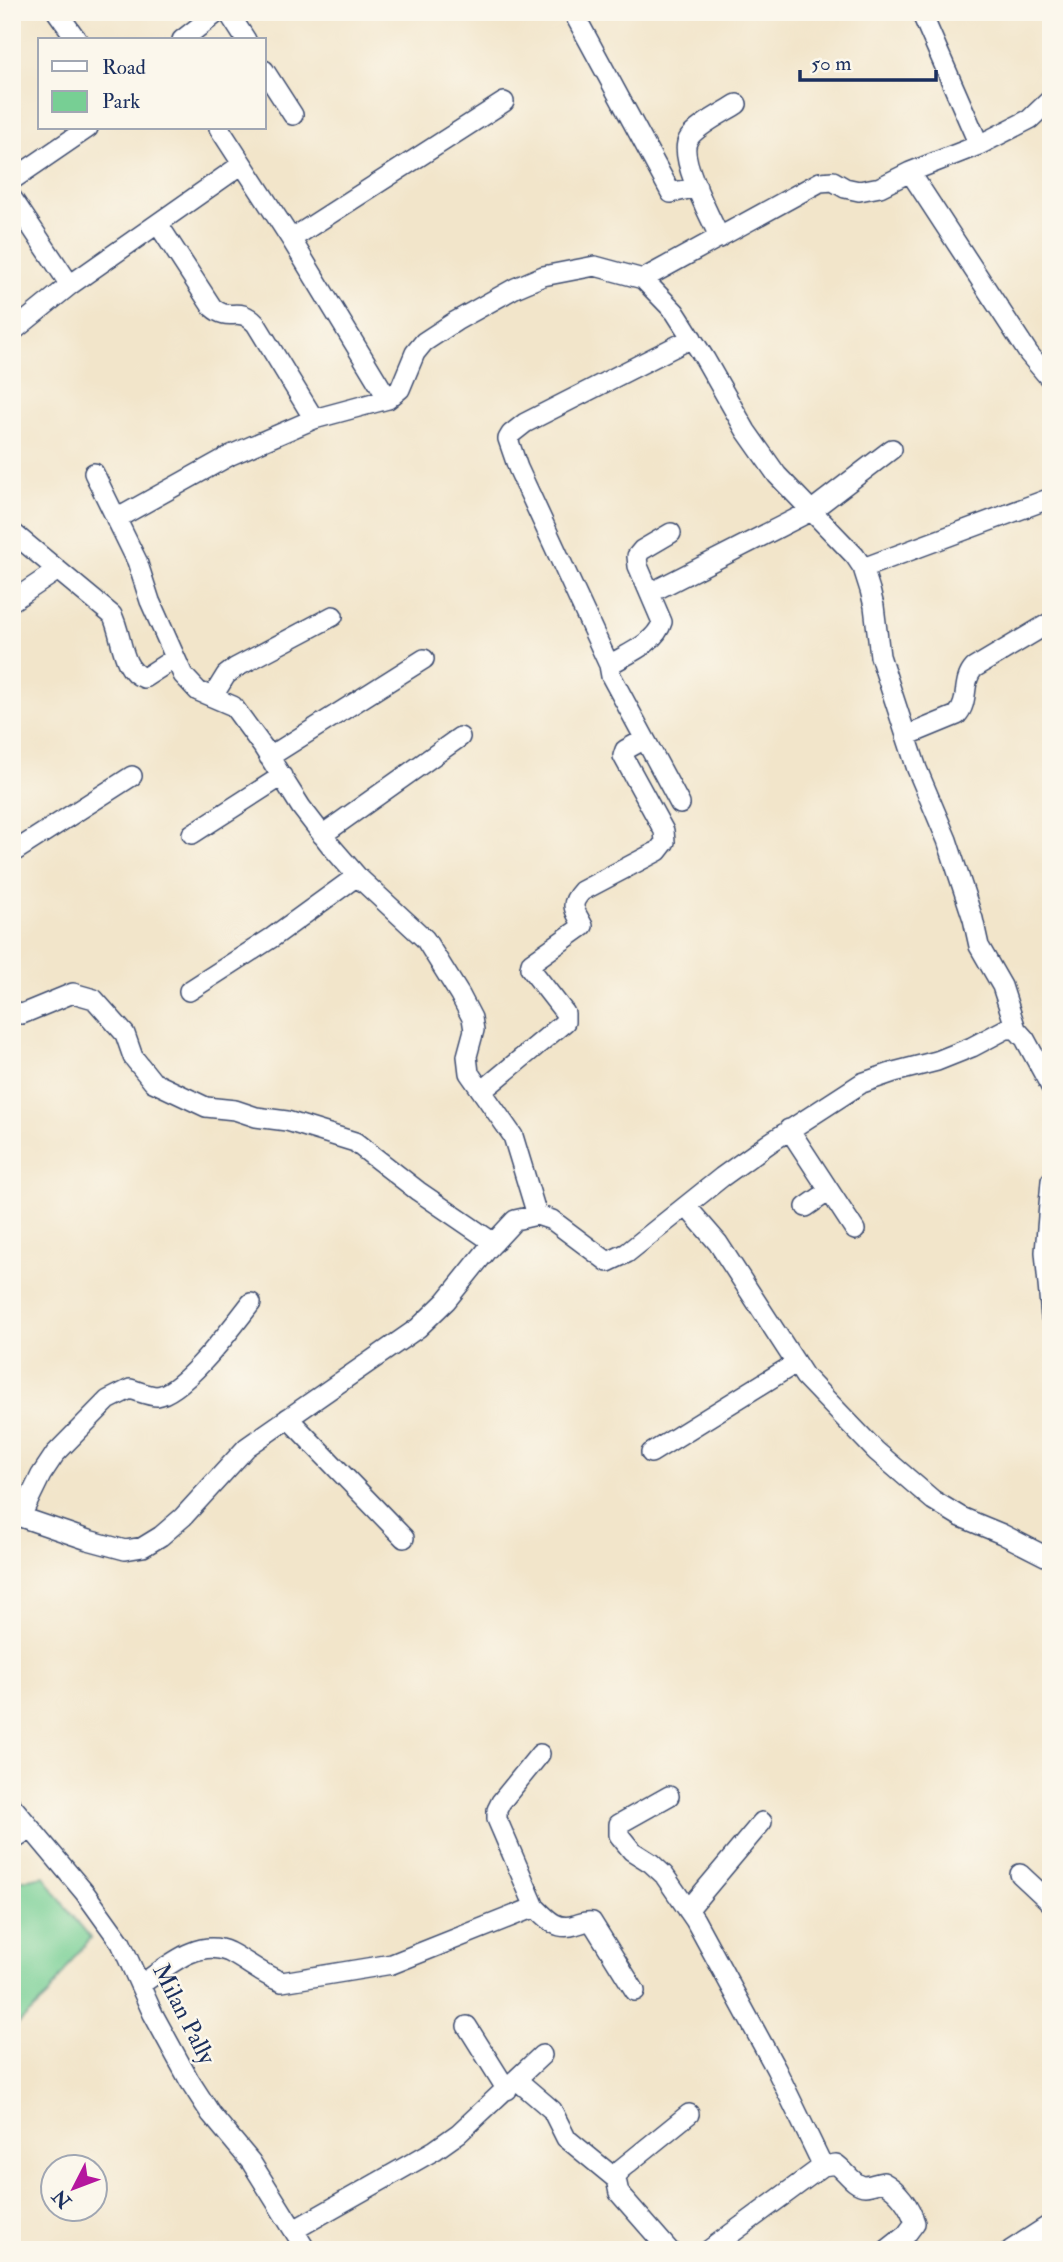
<svg xmlns="http://www.w3.org/2000/svg" width="1063" height="2262" viewBox="0 0 1063 2262" font-family="'IM FELL Double Pica',serif">
<style>
.green{fill:#77cf94;stroke:#497f79;stroke-width:2}
.lines{fill:none;stroke-linecap:round;stroke-linejoin:round}
.minor-casing{stroke:#3b4a6e;stroke-width:22}
.minor{stroke:#fff;stroke-width:19}
.labels{text-anchor:middle;dominant-baseline:central;stroke-width:5;stroke-linejoin:round;paint-order:stroke}
.street-label{font-size:24px;fill:#1b2f5e;stroke:#fbf7ec}
</style>
<rect width="100%" height="100%" fill="#fbf7ec"/>
<filter id="ink" filterUnits="userSpaceOnUse"><feTurbulence type="fractalNoise" baseFrequency=".0143" numOctaves="2"/><feDisplacementMap in="SourceGraphic" scale="14" xChannelSelector="R" yChannelSelector="G"/><feConvolveMatrix kernelMatrix="1 2 1 2 8 2 1 2 1" color-interpolation-filters="sRGB"/></filter>
<filter id="wash" filterUnits="userSpaceOnUse"><feTurbulence type="fractalNoise" baseFrequency=".00686" numOctaves="4" result="noise"/><feDisplacementMap in="SourceGraphic" scale="28" xChannelSelector="R" yChannelSelector="G"/><feGaussianBlur stdDeviation="1.57" result="paint"/><feColorMatrix in="noise" values="0 0 0 0 0 0 0 0 0 0 0 0 0 0 0 0 0 1.4 0 .05"/><feComposite in="paint" operator="in"/></filter>
<g filter="url(#wash)">
<rect width="100%" height="100%" fill="#f2e5ca"/>
<!-- green -->
<path class="green" d="M44,1876L66,1908L91,1938L75,1956L47,1997L12,2030V1882Z"/>
</g>
<g filter="url(#ink)">
<g class="lines">
<!-- minor casing -->
<g class="minor-casing">
<path id="minor" d="M57,12L77,40
M228,12L246,40
M573,12L671,193L697,187
M921,12L979,145
M182,40L218,12
M264,70L293,115
M219,128L291,239L388,399
M910,172L1029,354L1051,380
M12,180L88,128
M12,198L70,285
M158,224L212,307C231,324 237,304 256,324L314,419
M720,238C711,219 678,158 688,140C694,127 725,112 737,104
M291,239L504,102
M643,279L675,312L705,359L746,431L777,475L855,556L863,568L870,590L874,606L880,656L917,769L947,840L973,919L979,946L1002,986L1016,1029
M12,332L70,285L241,165
M94,473L137,561L150,601L183,675L198,691L233,706L263,747L301,807L331,846L357,876L425,939L460,995L472,1018L474,1030L467,1056L469,1073L513,1136L537,1215
M116,519L231,455L314,419L388,399L400,389L415,353L424,342L456,321L515,288L543,276L595,266L643,279L820,182L833,181L845,188L859,191L880,187L910,172L979,145L1030,119L1051,99
M12,532L112,615C123,635 120,670 144,678L175,658
M863,568L1051,498
M650,593L811,511L892,449
M12,601L58,570
M609,665C627,654 656,643 662,622L638,566L637,556L642,550L671,533
M213,696L226,675L235,668L333,616
M906,736L957,715C970,701 961,682 974,668L1051,622
M269,757L424,659
M680,804L611,676L609,665L518,468L508,439L511,434L525,423L692,338
M192,834L282,776
M322,835L460,737
M12,853L132,776
M189,991L273,937L357,876
M12,1012L22,1014L73,993L94,999L110,1017L125,1034L133,1057L153,1082L206,1107L235,1110L256,1117L287,1121L355,1142L418,1191L494,1243
M482,1091L565,1022V1013L530,968L531,963L583,926C575,910 568,906 582,891L658,851L665,842L664,831L623,756L625,750L645,739
M789,1129L855,1230
M1051,1181L1045,1252L1051,1317
M686,1206L718,1243L805,1377L876,1451L933,1500L961,1517L1002,1534L1051,1559
M806,1207L829,1191
M288,1418L404,1538
M651,1453L796,1363
M12,1514L88,1540L125,1550L143,1547L161,1536L183,1517L247,1447L418,1328L446,1301L487,1250L515,1220L537,1215L552,1220L608,1262L627,1253L722,1177L771,1142L862,1083L894,1072L937,1061L972,1047L1006,1029H1016L1025,1039L1051,1087
M21,1516L41,1475L55,1454L108,1400L130,1389C138,1391 149,1396 157,1396C184,1393 234,1325 251,1303
M669,1796L619,1824V1835L632,1851L651,1863L664,1875L695,1920L776,2069L823,2166
M12,1806L85,1893L121,1943L153,2014L189,2080L211,2114L251,2162L306,2250
M12,1841L31,1829
M1020,1874L1051,1903
M535,1907C547,1919 557,1931 575,1925C582,1923 585,1921 592,1922L635,1991
M688,1910L762,1822
M140,1985C165,1969 197,1937 229,1952C247,1961 262,1975 282,1982L392,1964L535,1907L497,1819V1810L501,1802L540,1754
M467,2026L507,2090
M517,2080L552,2110L566,2138L616,2179
M294,2230L435,2150L459,2133L542,2055
M669,2250L619,2193L616,2179L621,2169L689,2114
M709,2250L823,2166L836,2164C845,2170 854,2186 865,2186C870,2186 877,2183 883,2182C898,2190 910,2206 915,2223L906,2235L887,2250
M1011,2250L1051,2224"/>
</g>
<!-- minor -->
<use href="#minor" class="minor"/>
</g>
</g>
<g class="labels">
<!-- street labels -->
<g class="street-label">
<text transform="translate(184 2014) rotate(63)">Milan Pally</text>
</g>
</g>
<!-- margin -->
<rect width="1063" height="2262" fill="none" stroke="#fbf7ec" stroke-width="42"/>
<!-- legend -->
<rect x="38" y="38" width="228" height="91" fill="#fbf7ec" stroke="#a1a7b3" stroke-width="2"/>
<rect x="52" y="61" width="35" height="10" fill="#ffffff" stroke="#a1a7b3" stroke-width="2"/>
<text x="102" y="74" font-size="21" fill="#1b2f5e">Road</text>
<rect x="52" y="91" width="35" height="21" fill="#77cf94" stroke="#a1a7b3" stroke-width="2"/>
<text x="102" y="108" font-size="21" fill="#1b2f5e">Park</text>
<!-- north arrow -->
<g transform="translate(74 2188) rotate(228)"><circle r="33" fill="#fbf7ec" stroke="#a1a7b3" stroke-width="2"/>
<path d="M0-5L12 26L0 18L-12 26Z" fill="#b5179e"/>
<text y="-10" font-size="19" font-weight="bold" text-anchor="middle" fill="#1b2f5e">N</text>
</g>
<!-- scale -->
<path d="M800 70v10h136v-10" fill="none" stroke="#1b2f5e" stroke-width="3.5"/>
<text x="811" y="70" font-size="21" fill="#1b2f5e" stroke="#fbf7ec" stroke-width="5" paint-order="stroke">50 m</text>
</svg>
